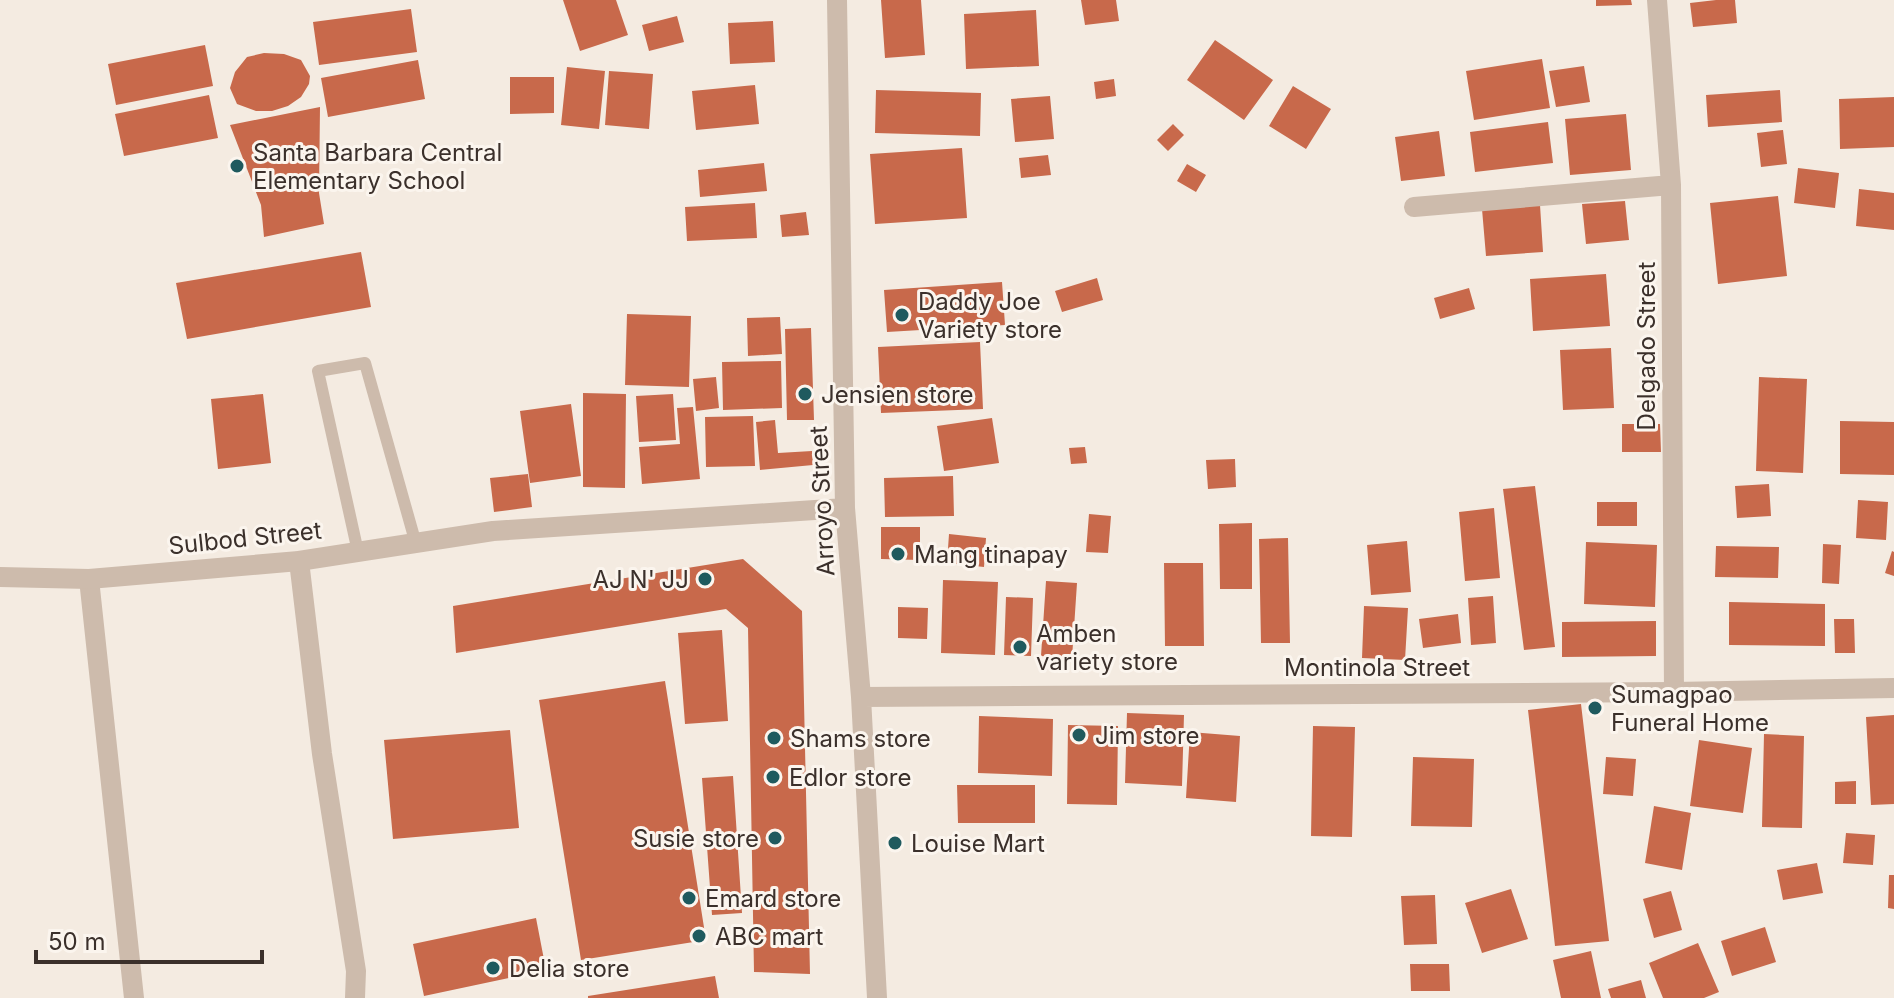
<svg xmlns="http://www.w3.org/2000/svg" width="1894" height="998" viewBox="0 0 1894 998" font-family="Inter,sans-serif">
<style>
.building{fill:#c8694b}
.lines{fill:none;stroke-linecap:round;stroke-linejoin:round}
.service{stroke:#cdbbac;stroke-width:12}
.minor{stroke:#cdbbac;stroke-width:20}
.tertiary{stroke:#cdbbac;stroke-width:20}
.poi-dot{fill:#1f5a5e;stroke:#fbf5ee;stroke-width:3}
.labels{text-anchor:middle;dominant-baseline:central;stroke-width:6;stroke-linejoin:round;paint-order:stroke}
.poi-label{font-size:24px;fill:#3b302b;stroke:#fbf5ee;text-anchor:start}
.street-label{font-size:24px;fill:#3b302b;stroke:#fbf5ee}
</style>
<rect width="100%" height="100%" fill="#f4ebe1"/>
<!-- building -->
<path class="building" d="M563,0H616L628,35L580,51Z
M881,0H921L925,55L885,58Z
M1081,0H1116L1119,21L1085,25Z
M1596,0H1631L1632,5L1596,6Z
M1716,0H1735L1737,23L1693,27L1690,3Z
M411,9L417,52L319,65L313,22Z
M1036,10L1039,66L966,69L964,14Z
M677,16L684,42L649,51L642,25Z
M773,21L775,62L730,64L728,23Z
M1215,40L1273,80L1244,120L1187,80Z
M205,45L213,86L116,105L108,64Z
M264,53L284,54L301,60L310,76L309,84L301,97L288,106L272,111H256L237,104L230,88L235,72L247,57Z
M1542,59L1550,108L1474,120L1466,71Z
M418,60L425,99L328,117L321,78Z
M1584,66L1590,102L1556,107L1549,71Z
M567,67L605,71L599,129L561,125Z
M609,71L653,74L649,129L605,125Z
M510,77H554V113L510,114Z
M1114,79L1116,96L1096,99L1094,82Z
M755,85L759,124L696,130L692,91Z
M1293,86L1331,109L1306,149L1269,126Z
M876,90L981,93L980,136L875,133Z
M1780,90L1782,122L1708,127L1706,95Z
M209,95L218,138L124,156L115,114Z
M1050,96L1054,139L1015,142L1011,99Z
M1894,97V147L1840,149L1839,99Z
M320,107L319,193L324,224L264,237L261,205L230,125Z
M1626,114L1631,170L1570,175L1565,119Z
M1548,122L1553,163L1475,172L1470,132Z
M1173,124L1184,135L1168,151L1157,140Z
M1783,130L1787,164L1761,167L1757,133Z
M1439,131L1445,176L1401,181L1395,137Z
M962,148L967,218L875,224L870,154Z
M1048,155L1051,175L1021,178L1019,158Z
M764,163L767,191L700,197L698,170Z
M1187,164L1206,175L1196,192L1177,181Z
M1798,168L1839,173L1835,208L1794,203Z
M1859,189L1894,193V230L1856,226Z
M1778,196L1787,276L1718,284L1710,203Z
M1625,201L1629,240L1586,244L1582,204Z
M755,203L757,238L687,241L685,207Z
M1540,205L1543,252L1486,256L1482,209Z
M806,212L809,235L782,237L780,215Z
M361,252L371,307L187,339L176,283Z
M1606,274L1610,326L1533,331L1530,279Z
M1097,278L1103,300L1062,312L1055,291Z
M1002,282L1005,325L887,332L884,290Z
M1469,288L1475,309L1440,319L1434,298Z
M627,314L691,316L689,387L625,385Z
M780,317L782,354L748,356L747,318Z
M811,328L814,420H787L785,329Z
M980,342L983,409L881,413L878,347Z
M1611,348L1614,408L1563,410L1560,350Z
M781,361L782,408L723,410L722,362Z
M716,377L719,408L696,411L693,379Z
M1759,377L1807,379L1803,473L1756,471Z
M583,393L626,394L625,488L583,487Z
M263,394L271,463L218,469L211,399Z
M673,394L676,440L639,442L636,396Z
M571,404L581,476L530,483L520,411Z
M693,407L700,479L642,484L639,447L680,444L677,408Z
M753,416L755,466L706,467L705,417Z
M992,418L999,463L944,471L937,426Z
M775,420L778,453L812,451L813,465L760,470L756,422Z
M1840,421L1894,422V475L1840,474Z
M1622,424H1660L1661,452H1622Z
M1085,447L1087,463L1071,464L1069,448Z
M1235,459L1236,487L1208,489L1206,460Z
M528,474L532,507L494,512L490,478Z
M953,476L954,516L885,517L884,478Z
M1769,484L1771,516L1737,518L1735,486Z
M1535,486L1555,647L1524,650L1503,489Z
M1858,500L1888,502L1886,540L1856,538Z
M1597,502H1637V526H1597Z
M1494,508L1500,578L1465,581L1459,512Z
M1089,514L1111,516L1108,553L1086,552Z
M1252,523V589H1220L1219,524Z
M881,527H920V560L881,559Z
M949,534L986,538L984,567L947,563Z
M1288,538L1290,643H1261L1259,539Z
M1407,541L1411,592L1371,595L1367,545Z
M1586,542L1657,545L1655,607L1584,604Z
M1823,544L1841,545L1839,584L1822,583Z
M1716,546L1779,547L1778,578L1715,577Z
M1892,551L1894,552V576L1885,573Z
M743,559L802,611L810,974L754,972L748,628L726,609L456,653L453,606Z
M1164,563H1203L1204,646H1165Z
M943,580L998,582L995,655L941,653Z
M1046,581L1077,583L1072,658L1041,656Z
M1493,596L1496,643L1471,645L1468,598Z
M1006,597L1033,598L1031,656L1004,655Z
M1729,602L1825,604V646L1729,645Z
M1364,606L1408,608L1405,660L1362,658Z
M898,607L928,608L927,639L898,638Z
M1458,614L1461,643L1423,648L1419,619Z
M1834,619H1854L1855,653H1835Z
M1656,621V656L1562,657V622Z
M722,630L728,721L685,724L678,633Z
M665,681L706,940L581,960L539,700Z
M1581,704L1609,941L1555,946L1528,710Z
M1127,713L1184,715L1182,786L1125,783Z
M1894,715V804L1871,805L1866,717Z
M979,716L1053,719L1052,776L978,773Z
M1068,725L1118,726L1117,805L1067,804Z
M1313,726L1355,727L1352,837L1311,836Z
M510,730L519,828L393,839L384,740Z
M1190,732L1240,736L1236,802L1186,798Z
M1764,734L1804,736L1802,828L1762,827Z
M1699,740L1752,748L1743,813L1690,806Z
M1413,757L1474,759L1472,827L1411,826Z
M1606,757L1636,759L1633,796L1603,794Z
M733,776L742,913L712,915L702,778Z
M1856,781V804H1835V782Z
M957,785H1035V823H958Z
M1654,806L1691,813L1682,870L1645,863Z
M1846,833L1875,835L1873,865L1843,863Z
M1817,863L1823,893L1783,900L1777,870Z
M1889,875H1894V909L1888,908Z
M1511,889L1528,939L1482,953L1465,903Z
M1671,891L1682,930L1654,938L1643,899Z
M1435,895L1437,944L1404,945L1401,896Z
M536,918L546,970L424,996L413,944Z
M1765,927L1776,962L1732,976L1721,941Z
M1698,943L1719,992L1704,998H1663L1649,963Z
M1591,951L1601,998H1561L1553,960Z
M1410,964H1449L1450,991H1411Z
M715,976L719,998H588V996Z
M1641,980L1646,998H1611L1608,989Z"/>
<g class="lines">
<!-- service -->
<path class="service" d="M358,552L318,371L365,363L416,544"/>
<!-- minor -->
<path class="minor" d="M1657,0L1671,185L1674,692
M1414,207L1671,185
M299,561L322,754L356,971L355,998
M89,579L134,998"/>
<!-- tertiary -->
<path class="tertiary" d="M837,0L845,508L861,697L877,998
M0,577L89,579L299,561L493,531L845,508
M861,697L1674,692L1894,688"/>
</g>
<!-- markers -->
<g class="poi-dot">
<circle cx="237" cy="166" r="8"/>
<circle cx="902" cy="315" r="8"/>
<circle cx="805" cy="394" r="8"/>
<circle cx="898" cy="554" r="8"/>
<circle cx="705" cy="579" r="8"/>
<circle cx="1020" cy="647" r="8"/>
<circle cx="1595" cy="708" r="8"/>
<circle cx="1079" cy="735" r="8"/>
<circle cx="774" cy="738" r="8"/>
<circle cx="773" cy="777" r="8"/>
<circle cx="775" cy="838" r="8"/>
<circle cx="895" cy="843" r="8"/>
<circle cx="689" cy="898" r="8"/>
<circle cx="699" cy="936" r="8"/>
<circle cx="493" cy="968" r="8"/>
</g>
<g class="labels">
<!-- poi labels -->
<g class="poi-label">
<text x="253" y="152">Santa Barbara Central<tspan x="253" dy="28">Elementary School</tspan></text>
<text x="918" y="301">Daddy Joe<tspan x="918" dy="28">Variety store</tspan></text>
<text x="821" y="394">Jensien store</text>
<text x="914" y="554">Mang tinapay</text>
<text x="689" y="579" text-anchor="end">AJ N' JJ</text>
<text x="1036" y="633">Amben<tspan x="1036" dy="28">variety store</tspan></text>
<text x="1611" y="694">Sumagpao<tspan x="1611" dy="28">Funeral Home</tspan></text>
<text x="1095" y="735">Jim store</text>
<text x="790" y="738">Shams store</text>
<text x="789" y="777">Edlor store</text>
<text x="759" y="838" text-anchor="end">Susie store</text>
<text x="911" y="843">Louise Mart</text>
<text x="705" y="898">Emard store</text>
<text x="715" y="936">ABC mart</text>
<text x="509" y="968">Delia store</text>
</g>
<!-- street labels -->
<g class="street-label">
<text transform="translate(1646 346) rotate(-90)">Delgado Street</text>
<text transform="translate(822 501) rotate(-93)">Arroyo Street</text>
<text transform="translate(245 538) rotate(-6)">Sulbod Street</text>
<text x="1377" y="667">Montinola Street</text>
</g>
</g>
<!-- scale -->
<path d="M36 950v12h226v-12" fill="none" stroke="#3b302b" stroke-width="4"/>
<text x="48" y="950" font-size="24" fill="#3b302b" stroke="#fbf5ee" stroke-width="6" paint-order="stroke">50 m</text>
</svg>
